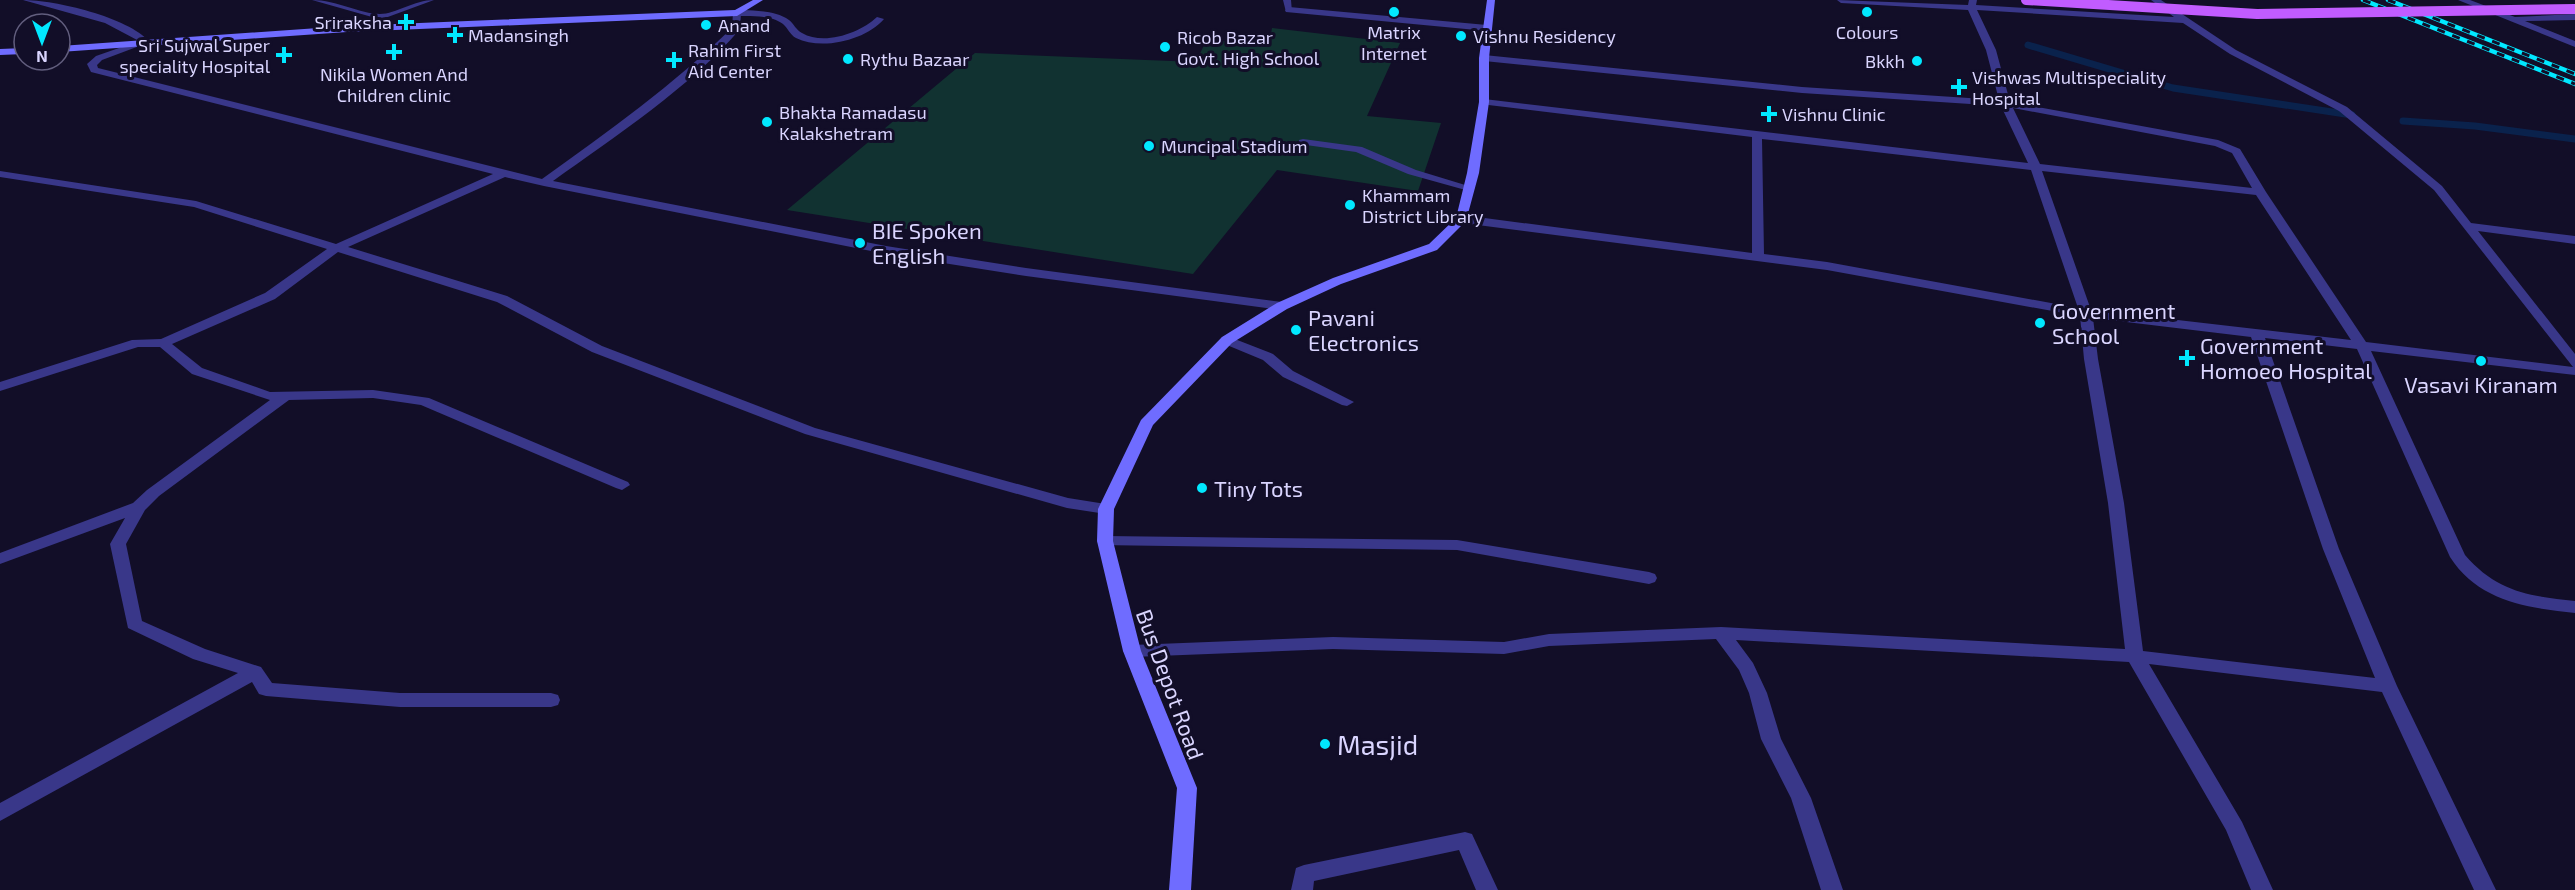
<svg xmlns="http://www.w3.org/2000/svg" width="2575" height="890" viewBox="0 0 2575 890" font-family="'Exo 2',sans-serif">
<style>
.green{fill:#113231}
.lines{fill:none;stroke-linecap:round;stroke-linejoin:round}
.stream{stroke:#0a224c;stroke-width:7}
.lane{fill:#393789;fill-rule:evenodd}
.street{fill:#393789;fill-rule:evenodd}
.secondary{fill:#6f6cff;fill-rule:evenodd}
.rail-casing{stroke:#01e8ff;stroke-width:4.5}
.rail{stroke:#120e28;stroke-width:3;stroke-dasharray:8;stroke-linecap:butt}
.primary-bridge{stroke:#c15cff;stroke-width:10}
.poi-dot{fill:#01e8ff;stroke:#120e28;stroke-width:2}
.labels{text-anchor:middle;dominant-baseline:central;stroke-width:6;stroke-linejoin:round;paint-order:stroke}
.far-poi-label{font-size:18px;fill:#dad5ff;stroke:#120e28;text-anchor:start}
.poi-label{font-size:22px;fill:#dad5ff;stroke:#120e28;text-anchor:start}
.street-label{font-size:22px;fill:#dad5ff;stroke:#120e28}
.near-poi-label{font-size:27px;fill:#dad5ff;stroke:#120e28;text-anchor:start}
</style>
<rect width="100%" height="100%" fill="#120e28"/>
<!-- green -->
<path class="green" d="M1272,28L1400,43L1367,116L1441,123L1418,191L1277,170L1193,274L787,210L975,53L1196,62L1206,41L1270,40Z"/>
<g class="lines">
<!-- stream -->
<path class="stream" d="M2028,45L2173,88L2352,115
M2403,121L2475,126L2575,139"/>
<!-- lane -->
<path class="lane" d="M1283,0H1291L1292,12H1286Z
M743,10C758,11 776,11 789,20C794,24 796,30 802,33C824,46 860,33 877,17L884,19C866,40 822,51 796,38C790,35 788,28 783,24C771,15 752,16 737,16L733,13Z
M1465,832L1472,834L1498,890H1476L1459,850L1314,881L1313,890H1291L1296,868L1304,865Z"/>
<!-- street -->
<path class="street" d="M23,0C55,0 128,17 150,42L102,60L97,65L98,68L542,179C608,132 673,85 732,28L733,13L737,10L741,13L740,29C693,85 613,138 553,181L886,246L1026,268L1282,302L1288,306L1282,310L1026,276L886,254L544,186L505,177L348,247L507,296L602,346L815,428L1068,498L1112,505L1114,509L1106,514L1067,508L805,434L592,352L497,302L338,252L275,299L172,344L202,368L270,392L373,390L429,398L628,482L630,485L622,490L616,488L421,405L373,398L289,400L159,496L145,510L126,544L142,621L205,649L261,667L272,683L400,693H551L558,695L560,700L558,705L551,707H400L266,696L259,694L252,682L0,821V803L238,673L193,659L128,628L110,544L125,518L0,564V553L133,503L147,490L270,400L192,374L160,347H138L0,391V382L132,340L161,339L265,293L327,249L194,207L0,177V171L196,201L336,244L493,174L91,72L87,64L96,56L139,41L105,23Z
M312,0C337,0 360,14 380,14C396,14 414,0 434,0L347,32L344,31V27L372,17Z
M1837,0L1968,5L1969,0H1977L1976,5L2174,17L2151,0H2161L2236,50L2347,107L2442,186L2471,223L2575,236V244L2478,231L2575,354V375L2371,351L2465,555C2497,592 2529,596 2575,601V613C2527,608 2478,601 2450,557L2357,349L2265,338L2339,549L2397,686L2496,890H2474L2382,692L2149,664L2242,822L2273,890H2251L2226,830L2129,662L1736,640L1753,663L1767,693L1781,739L1811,798L1843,890H1821L1791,798L1761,739L1749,693L1739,670L1716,639L1549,646L1504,654L1333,649L1132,657L1126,655L1123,651L1126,647L1132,645L1333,637L1504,642L1549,634L1721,627L2125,649L2108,503L2084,359L2080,316L1827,270L1462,223L1456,219L1462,215L1752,253V137L1480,104V100L1484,99L2028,163L2001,106L1802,93L1484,61L1479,58L1484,55L1802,87L1999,100L1986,50L1968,10L1841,3ZM1977,10L2183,23L2230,54L2339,111L2434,190L2573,367L2366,342L2266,192L2240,149L2218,140L2010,102L1996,50ZM2013,108L2215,146L2232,153L2252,188L2040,164ZM1762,139L2031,170L2078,308L1827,262L1764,254ZM2042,171L2256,195L2351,340L2091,310ZM2093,318L2251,337L2323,549L2375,678L2143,651L2124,503L2098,359Z
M2458,0H2470L2515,17L2575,14V20L2525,21L2575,41V47Z
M1289,7L1487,25L1491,28L1487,31L1286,12L1285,10Z
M1303,139L1362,147L1416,170L1475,188L1469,191L1408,174L1356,152L1299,144V140Z
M1227,336L1273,354L1293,371L1354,402L1347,406L1342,405L1283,377L1263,360L1222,343L1220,340L1222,337Z
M1105,536L1457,540L1649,572L1655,574L1657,578L1655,582L1649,584L1457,550L1099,545L1097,541L1099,537Z"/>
<!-- secondary -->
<path class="secondary" d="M753,0H763L737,16L347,32L60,52V46L347,26L735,10Z
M1487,0H1495L1489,58V102L1479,173L1466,221L1437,250L1341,284L1287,309L1232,343L1153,425L1114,509L1113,541L1141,651L1197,788L1191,890H1169L1177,788L1123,651L1097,541L1098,509L1141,420L1222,337L1277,303L1333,278L1429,244L1456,218L1467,173L1479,102V58Z
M24,48V54L0,55V49Z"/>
<!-- rail casing -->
<g class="rail-casing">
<path id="rail" d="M2363,0L2575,84
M2388,0L2575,74"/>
</g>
<!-- rail -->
<use href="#rail" class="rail"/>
<!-- primary-bridge -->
<path class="primary-bridge" d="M2026,0L2257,14L2575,9"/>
</g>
<!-- markers -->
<g class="poi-dot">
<circle cx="1394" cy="12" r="6"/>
<circle cx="1867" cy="12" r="6"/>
<path d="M403 13h6v6h6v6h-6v6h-6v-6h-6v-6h6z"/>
<circle cx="706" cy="25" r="6"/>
<path d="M452 26h6v6h6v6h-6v6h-6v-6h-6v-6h6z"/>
<circle cx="1461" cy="36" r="6"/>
<circle cx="1165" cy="47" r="6"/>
<path d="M391 43h6v6h6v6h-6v6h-6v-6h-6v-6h6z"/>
<path d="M281 46h6v6h6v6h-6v6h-6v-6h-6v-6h6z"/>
<circle cx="848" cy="59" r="6"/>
<path d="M671 51h6v6h6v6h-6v6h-6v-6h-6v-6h6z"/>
<circle cx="1917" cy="61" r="6"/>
<path d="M1956 78h6v6h6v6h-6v6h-6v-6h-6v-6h6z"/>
<path d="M1766 105h6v6h6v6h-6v6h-6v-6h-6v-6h6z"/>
<circle cx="767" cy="122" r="6"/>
<circle cx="1149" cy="146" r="6"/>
<circle cx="1350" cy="205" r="6"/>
<circle cx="860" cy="243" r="6"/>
<circle cx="2040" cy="323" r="6"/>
<circle cx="1296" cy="330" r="6"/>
<path d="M2184 349h6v6h6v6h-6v6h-6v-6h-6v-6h6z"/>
<circle cx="2481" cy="361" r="6"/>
<circle cx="1202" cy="488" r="6"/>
<circle cx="1325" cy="744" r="6"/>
</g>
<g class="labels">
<!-- far-poi labels -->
<g class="far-poi-label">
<text x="392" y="22" text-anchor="end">Sriraksha</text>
<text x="718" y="25">Anand</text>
<text x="1394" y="32" text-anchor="middle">Matrix<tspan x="1394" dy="21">Internet</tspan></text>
<text x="1867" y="32" text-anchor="middle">Colours</text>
<text x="468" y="35">Madansingh</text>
<text x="1473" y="36">Vishnu Residency</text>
<text x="1177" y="37">Ricob Bazar<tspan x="1177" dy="21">Govt. High School</tspan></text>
<text x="270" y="45" text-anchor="end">Sri Sujwal Super<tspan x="270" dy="21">speciality Hospital</tspan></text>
<text x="688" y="50">Rahim First<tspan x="688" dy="21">Aid Center</tspan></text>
<text x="860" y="59">Rythu Bazaar</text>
<text x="1905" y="61" text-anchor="end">Bkkh</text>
<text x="394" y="74" text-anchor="middle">Nikila Women And<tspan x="394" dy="21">Children clinic</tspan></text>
<text x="1972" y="77">Vishwas Multispeciality<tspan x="1972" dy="21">Hospital</tspan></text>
<text x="779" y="112">Bhakta Ramadasu<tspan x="779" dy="21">Kalakshetram</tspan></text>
<text x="1782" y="114">Vishnu Clinic</text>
<text x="1161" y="146">Muncipal Stadium</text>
<text x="1362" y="195">Khammam<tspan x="1362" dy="21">District Library</tspan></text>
</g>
<!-- poi labels -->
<g class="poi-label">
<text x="872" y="230">BIE Spoken<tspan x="872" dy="25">English</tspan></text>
<text x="2052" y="310">Government<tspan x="2052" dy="25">School</tspan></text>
<text x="1308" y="317">Pavani<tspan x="1308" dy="25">Electronics</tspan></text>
<text x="2200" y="345">Government<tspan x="2200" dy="25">Homoeo Hospital</tspan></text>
<text x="2481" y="384" text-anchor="middle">Vasavi Kiranam</text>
<text x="1214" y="488">Tiny Tots</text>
</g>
<!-- street labels -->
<g class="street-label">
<text transform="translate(1171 684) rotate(70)">Bus Depot Road</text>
</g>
<!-- near-poi labels -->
<g class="near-poi-label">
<text x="1337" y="744">Masjid</text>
</g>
</g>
<!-- north arrow -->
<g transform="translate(42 42) rotate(180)"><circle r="28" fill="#120e28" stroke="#625e7e" stroke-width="1.5"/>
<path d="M0-4.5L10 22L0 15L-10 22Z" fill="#01e8ff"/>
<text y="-9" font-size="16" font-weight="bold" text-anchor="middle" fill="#dad5ff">N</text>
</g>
</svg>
